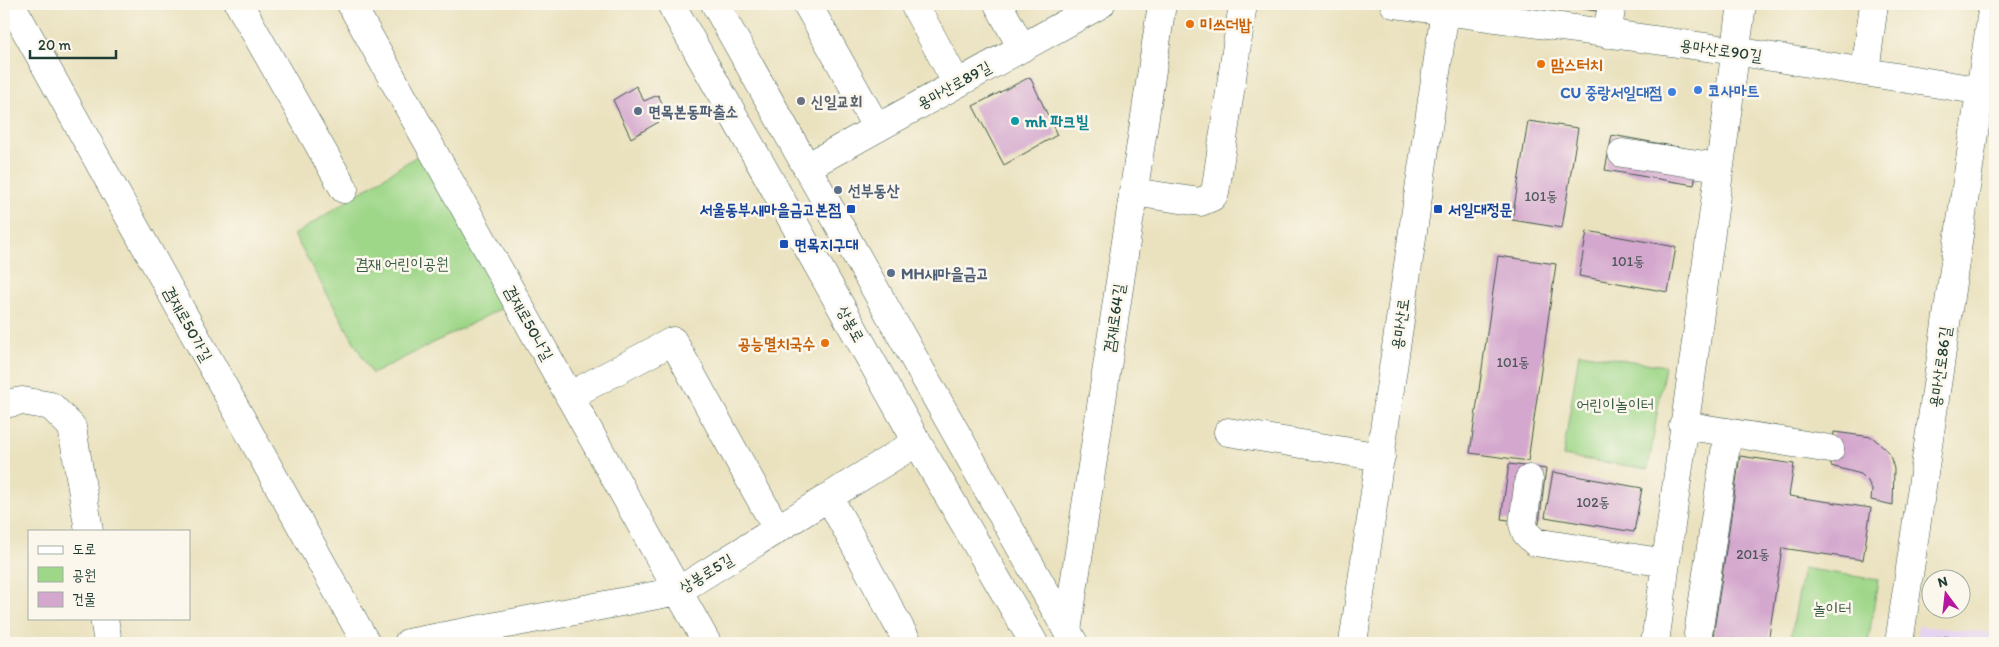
<svg xmlns="http://www.w3.org/2000/svg" width="1999" height="647" viewBox="0 0 1999 647" font-family="Itim,'Poor Story',sans-serif">
<style>
.built{fill:#e5d3f1}
.green{fill:#9fd789;stroke:#5f8a5e}
.building{fill:#d4a7ce}
.lines{fill:none;stroke-linecap:round;stroke-linejoin:round}
.minor-casing{stroke:#3d5649;stroke-width:29}
.major-casing{stroke:#3d5649;stroke-width:29}
.path{stroke:#3d5649;stroke-width:3;stroke-dasharray:4 4;stroke-linecap:butt}
.minor{stroke:#fff;stroke-width:28}
.major{stroke:#fff;stroke-width:28}
.food-dot{fill:#e8710a;stroke:#fbf7ec;stroke-width:2}
.shop-dot{fill:#3f7fe0;stroke:#fbf7ec;stroke-width:2}
.worship-dot{fill:#6b7280;stroke:#fbf7ec;stroke-width:2}
.service-dot{fill:#5c6f8a;stroke:#fbf7ec;stroke-width:2}
.culture-dot{fill:#0f9aa8;stroke:#fbf7ec;stroke-width:2}
.transit-dot{fill:#1a4fb4;stroke:#fbf7ec;stroke-width:2}
.labels{text-anchor:middle;dominant-baseline:central;stroke-width:5;stroke-linejoin:round;paint-order:stroke}
.number-label{font-size:14px;fill:#4c585a}
.food-label{font-size:16px;font-weight:bold;fill:#c56008;stroke:#fbf7ec;text-anchor:start}
.street-label{font-size:16px;fill:#1f3d34;stroke:#fbf7ec}
.shop-label{font-size:16px;font-weight:bold;fill:#366cbe;stroke:#fbf7ec;text-anchor:start}
.worship-label{font-size:16px;font-weight:bold;fill:#5b616d;stroke:#fbf7ec;text-anchor:start}
.service-label{font-size:16px;font-weight:bold;fill:#4e5e75;stroke:#fbf7ec;text-anchor:start}
.culture-label{font-size:16px;font-weight:bold;fill:#0d838f;stroke:#fbf7ec;text-anchor:start}
.transit-label{font-size:16px;font-weight:bold;fill:#164399;stroke:#fbf7ec;text-anchor:start}
.park-label{font-size:16px;fill:#395c45;stroke:#fbf7ec}
</style>
<rect width="100%" height="100%" fill="#fbf7ec"/>
<filter id="ink" filterUnits="userSpaceOnUse"><feTurbulence type="fractalNoise" baseFrequency=".02" numOctaves="2"/><feDisplacementMap in="SourceGraphic" scale="10" xChannelSelector="R" yChannelSelector="G"/><feConvolveMatrix kernelMatrix="1 2 1 2 8 2 1 2 1" color-interpolation-filters="sRGB"/></filter>
<filter id="wash" filterUnits="userSpaceOnUse"><feTurbulence type="fractalNoise" baseFrequency=".0096" numOctaves="4" result="noise"/><feDisplacementMap in="SourceGraphic" scale="20" xChannelSelector="R" yChannelSelector="G"/><feGaussianBlur stdDeviation="1.12" result="paint"/><feColorMatrix in="noise" values="0 0 0 0 0 0 0 0 0 0 0 0 0 0 0 0 0 1.4 0 .05"/><feComposite in="paint" operator="in"/></filter>
<g filter="url(#wash)">
<rect width="100%" height="100%" fill="#eae2bf"/>
<!-- built -->
<path class="built" d="M1918,626L1995,633V643H1915Z"/>
<!-- green -->
<path class="green" d="M431,147L516,301L372,374L294,235Z
M1579,353L1665,366L1648,469L1563,456Z
M1803,568L1878,580L1868,643H1790Z"/>
<g id="blocks">
<!-- building -->
<path class="building" d="M1554,4H1603L1602,12Z
M1030,77L1057,135L1004,165L973,106Z
M636,86L644,101L658,95L669,116L631,138L613,100Z
M1528,121L1578,128L1562,228L1512,220Z
M1612,135L1700,151L1694,185L1605,170Z
M1587,231L1676,247L1668,292L1579,276Z
M1498,256L1556,264L1528,461L1470,453Z
M1834,432L1872,437L1884,447L1890,455L1894,469L1893,505L1871,500L1872,490L1868,481L1861,474L1831,466Z
M1740,456L1794,464L1789,496L1871,508L1863,560L1782,548L1768,643L1713,637Z
M1509,464L1546,469L1539,524L1501,519Z
M1553,472L1642,488L1634,532L1545,517Z"/>
</g>
</g>
<g filter="url(#ink)">
<use href="#blocks" fill-opacity="0" stroke="#3d5649" stroke-width="1"/>
<g class="lines">
<!-- minor casing -->
<g class="minor-casing">
<path id="minor" d="M11,4L366,643
M239,4L344,189
M351,4L707,643
M807,4L877,128
M914,4L957,84
M998,4L1022,48
M1394,4L1735,51L1995,93
M1607,34L1612,4
M1865,72L1874,4
M1622,153L1719,167
M807,167L1101,4
M1133,192L1200,202L1212,197L1215,193L1243,4
M569,396L673,341L777,529
M4,404L22,401L51,406L72,427L89,531
M1683,425L1830,449
M1228,432L1381,457
M1529,479L1523,524L1526,533L1535,542L1666,563
M829,497L908,643
M104,618L108,643
M1067,631L1162,4
M1698,634L1728,432
M408,643L678,591L917,442
M1655,643L1742,4
M1899,643L1993,4"/>
</g>
<!-- major casing -->
<g class="major-casing">
<path id="major" d="M671,4L917,442L1034,643
M715,4L1074,643
M1353,643L1446,4"/>
</g>
<!-- path -->
<path class="path" d="M1929,641L1943,637L1995,643"/>
<!-- minor -->
<use href="#minor" class="minor"/>
<!-- major -->
<use href="#major" class="major"/>
</g>
</g>
<!-- markers -->
<g class="food-dot">
<circle cx="1190" cy="24" r="5"/>
<circle cx="1541" cy="64" r="5"/>
<circle cx="825" cy="343" r="5"/>
</g>
<g class="shop-dot">
<circle cx="1698" cy="90" r="5"/>
<circle cx="1672" cy="92" r="5"/>
</g>
<circle class="worship-dot" cx="801" cy="101" r="5"/>
<g class="service-dot">
<circle cx="638" cy="111" r="5"/>
<circle cx="838" cy="190" r="5"/>
<circle cx="891" cy="273" r="5"/>
</g>
<circle class="culture-dot" cx="1015" cy="121" r="5"/>
<g class="transit-dot">
<rect x="846" y="204" width="10" height="10" rx="2.5"/>
<rect x="1433" y="204" width="10" height="10" rx="2.5"/>
<rect x="779" y="239" width="10" height="10" rx="2.5"/>
</g>
<g class="labels">
<!-- number labels -->
<g class="number-label">
<text x="1541" y="196">101동</text>
<text x="1628" y="261">101동</text>
<text x="1513" y="362">101동</text>
<text x="1593" y="502">102동</text>
<text x="1753" y="554">201동</text>
</g>
<!-- food labels -->
<g class="food-label">
<text x="1200" y="24">미쓰더밥</text>
<text x="1551" y="64">맘스터치</text>
<text x="815" y="343" text-anchor="end">공능멸치국수</text>
</g>
<!-- street labels -->
<g class="street-label">
<text transform="translate(1721 50) rotate(8)">용마산로90길</text>
<text transform="translate(954 85) rotate(-29)">용마산로89길</text>
<text transform="translate(1114 318) rotate(-81)">겸재로64길</text>
<text transform="translate(529 323) rotate(61)">겸재로50나길</text>
<text transform="translate(188 324) rotate(61)">겸재로50가길</text>
<text transform="translate(851 324) rotate(61)">상봉로</text>
<text transform="translate(1400 324) rotate(-82)">용마산로</text>
<text transform="translate(1940 367) rotate(-82)">용마산로86길</text>
<text transform="translate(706 573) rotate(-31)">상봉로5길</text>
</g>
<!-- shop labels -->
<g class="shop-label">
<text x="1708" y="90">코사마트</text>
<text x="1662" y="92" text-anchor="end">CU 중랑서일대점</text>
</g>
<!-- worship labels -->
<g class="worship-label">
<text x="811" y="101">신일교회</text>
</g>
<!-- service labels -->
<g class="service-label">
<text x="648" y="111">면목본동파출소</text>
<text x="848" y="190">선부동산</text>
<text x="901" y="273">MH새마을금고</text>
</g>
<!-- culture labels -->
<g class="culture-label">
<text x="1025" y="121">mh 파크빌</text>
</g>
<!-- transit labels -->
<g class="transit-label">
<text x="841" y="209" text-anchor="end">서울동부새마을금고본점</text>
<text x="1448" y="209">서일대정문</text>
<text x="794" y="244">면목지구대</text>
</g>
<!-- park labels -->
<g class="park-label">
<text x="402" y="263">겸재 어린이공원</text>
<text x="1615" y="404">어린이놀이터</text>
<text x="1832" y="608">놀이터</text>
</g>
</g>
<!-- margin -->
<rect width="1999" height="647" fill="none" stroke="#fbf7ec" stroke-width="20"/>
<!-- legend -->
<rect x="28" y="530" width="162" height="90" fill="#fbf7ec" stroke="#a3ada2"/>
<rect x="38" y="546" width="25" height="8" fill="#ffffff" stroke="#a3ada2"/>
<text x="72" y="554" font-size="15" fill="#1f3d34">도로</text>
<rect x="38" y="567" width="25" height="15" fill="#9fd789" stroke="#a3ada2"/>
<text x="72" y="580" font-size="15" fill="#1f3d34">공원</text>
<rect x="38" y="592" width="25" height="15" fill="#d4a7ce" stroke="#a3ada2"/>
<text x="72" y="604" font-size="15" fill="#1f3d34">건물</text>
<!-- north arrow -->
<g transform="translate(1946 594) rotate(345)"><circle r="24" fill="#fbf7ec" stroke="#a3ada2"/>
<path d="M0-4L9 19L0 12L-9 19Z" fill="#b5179e"/>
<text y="-8" font-size="14" font-weight="bold" text-anchor="middle" fill="#1f3d34">N</text>
</g>
<!-- scale -->
<path d="M30 50v8h86v-8" fill="none" stroke="#1f3d34" stroke-width="2.5"/>
<text x="38" y="50" font-size="15" fill="#1f3d34" stroke="#fbf7ec" stroke-width="4" paint-order="stroke">20 m</text>
</svg>
